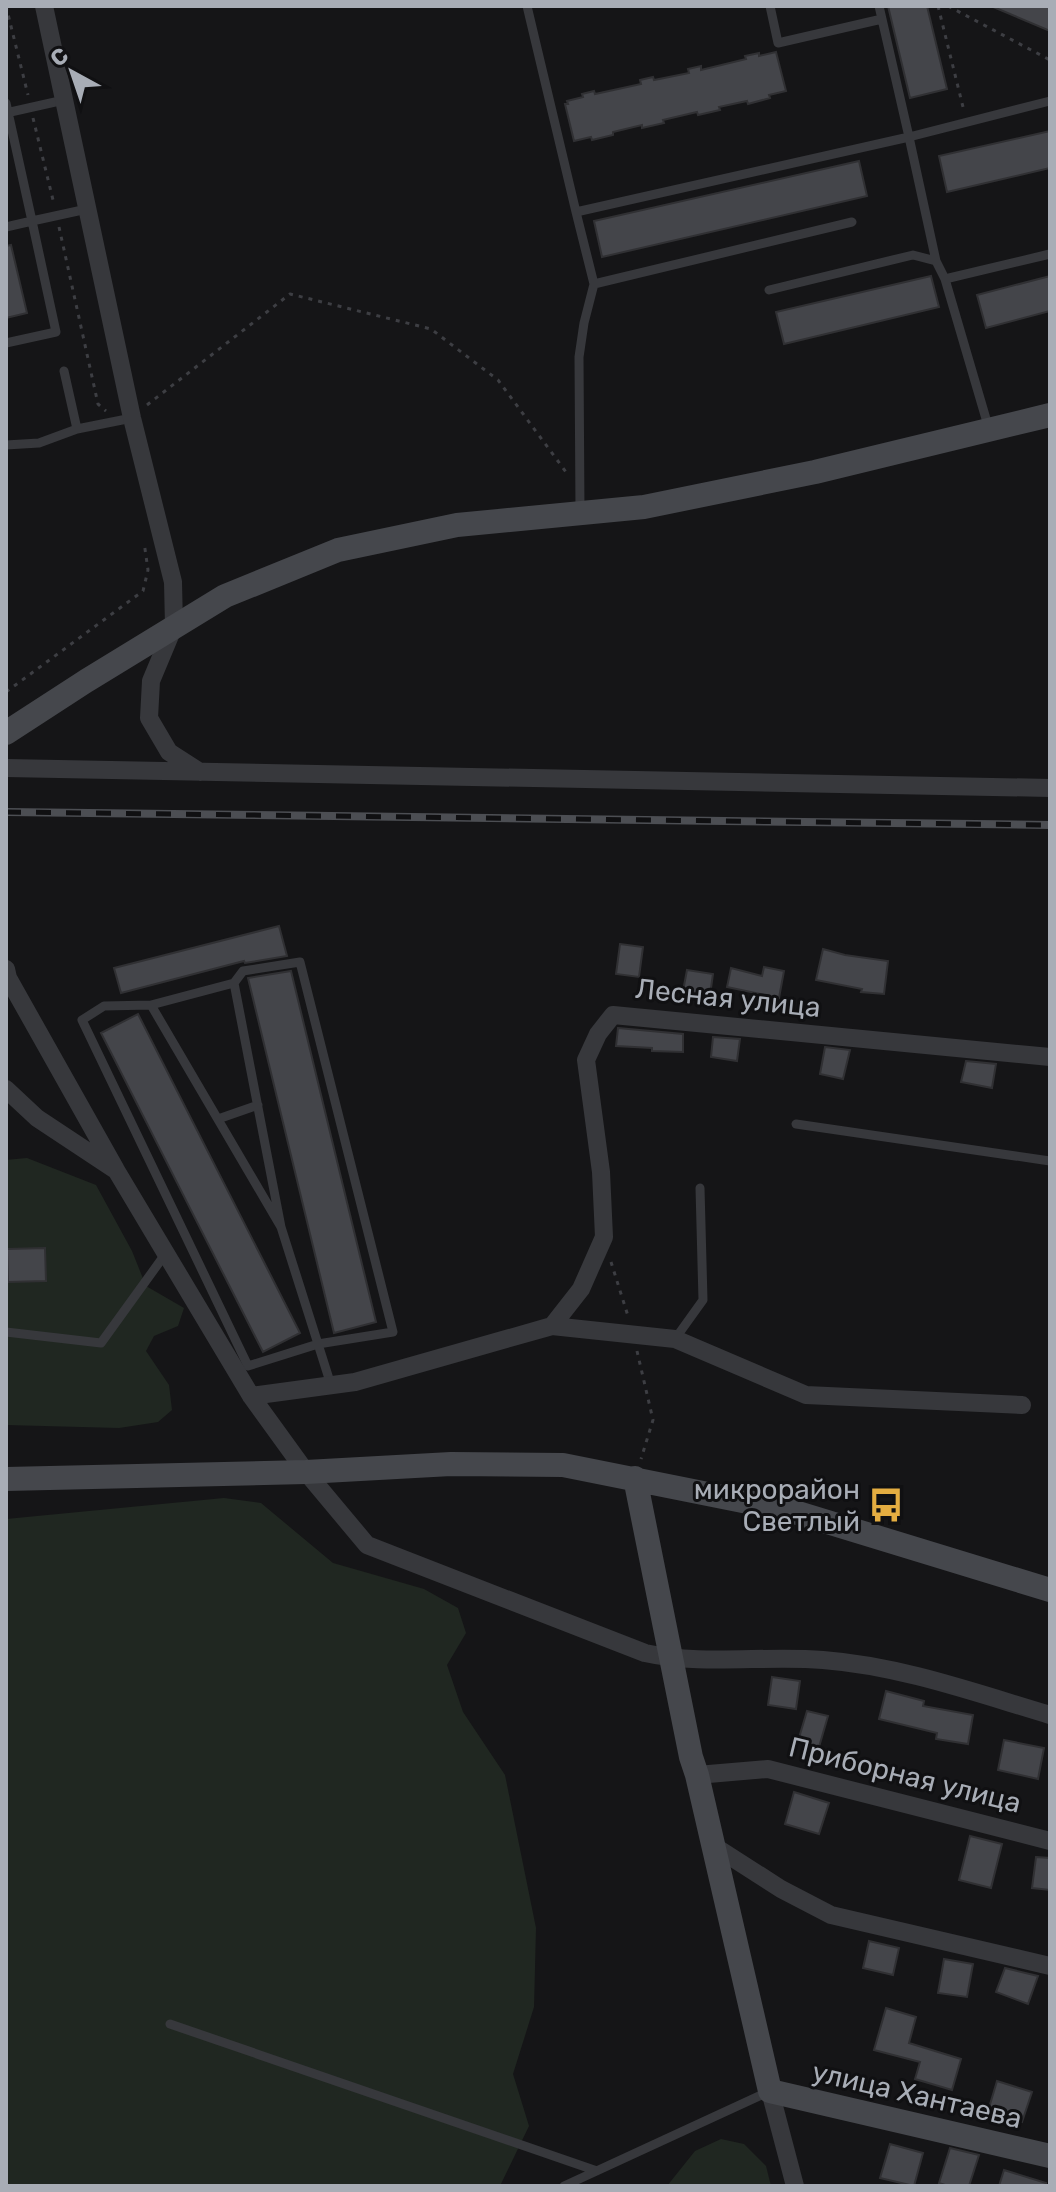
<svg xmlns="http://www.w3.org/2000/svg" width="1056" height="2192" viewBox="0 0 1056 2192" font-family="Rubik,sans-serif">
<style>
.green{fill:#202721}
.building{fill:#44454a;stroke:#303033;stroke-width:2}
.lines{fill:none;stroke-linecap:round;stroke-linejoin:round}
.path{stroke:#3d3e43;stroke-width:3;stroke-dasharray:4 6;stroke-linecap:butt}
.lane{stroke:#37383c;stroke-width:9}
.street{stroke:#37383c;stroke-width:18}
.secondary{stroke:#45474c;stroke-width:24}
.rail-casing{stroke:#4c4e53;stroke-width:8}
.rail{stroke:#101012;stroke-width:5;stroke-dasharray:15;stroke-linecap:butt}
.labels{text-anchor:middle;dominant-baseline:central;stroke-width:6;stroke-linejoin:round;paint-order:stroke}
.street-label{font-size:28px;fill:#a8adb6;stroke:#101012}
.poi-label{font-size:28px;fill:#a8adb6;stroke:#101012;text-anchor:end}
</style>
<rect width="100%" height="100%" fill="#151517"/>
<!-- green -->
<path class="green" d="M27,1158L96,1185L132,1251L146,1286L184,1308L178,1326L154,1336L146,1351L169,1385L172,1410L158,1422L119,1428L6,1425V1160Z
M224,1498L261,1503L333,1563L424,1589L458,1608L466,1633L447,1665L463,1712L505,1775L536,1928L534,2007L513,2074L529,2126L500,2186H6V1519Z
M721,2139L744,2144L766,2166L771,2186H667L695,2151Z"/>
<!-- building -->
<path class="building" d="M888,6H927L947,89L910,98Z
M991,6H1050V31Z
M776,52L786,91L769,95L770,98L748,104L747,101L719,107L720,110L698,115L697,112L663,120L664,123L642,128V125L613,132V135L592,140L591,137L574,141L565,104H568L567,101L583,97L582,94L594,91L595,94L641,84L640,80L653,77L654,80L689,73L688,69L701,66V70L746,59L745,56L759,53V56Z
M1050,131V168L947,192L939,156Z
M859,161L867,196L602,257L594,221Z
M11,245L27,313L6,318V246Z
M931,276L939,307L784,344L776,312Z
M1050,276V311L986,328L977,295Z
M279,926L287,956L245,963L244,961L121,993L114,968Z
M620,944L643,947L639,977L616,974Z
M823,949L845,955L888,961L884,994L861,992L862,989L816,980Z
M764,967L784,971L779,998L727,987L731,968L762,976Z
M687,970L713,974L710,995L683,991Z
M291,971L376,1322L334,1333L248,978Z
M138,1014L300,1333L263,1352L101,1033Z
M618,1028L683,1034V1052L652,1051V1048L616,1046Z
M713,1037L740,1039L737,1061L711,1057Z
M825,1047L850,1050L843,1079L820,1074Z
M966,1061L996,1064L992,1088L961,1082Z
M45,1248L46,1281L8,1282L7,1249Z
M772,1677L800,1681L796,1709L768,1705Z
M886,1691L924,1701L923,1706L973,1715L968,1744L936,1739L937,1733L879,1719Z
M807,1711L828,1716L819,1747L798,1741Z
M1004,1740L1044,1748L1038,1779L998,1770Z
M794,1792L829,1803L819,1834L785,1824Z
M970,1836L1002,1844L991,1888L959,1880Z
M1036,1857L1050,1858V1890L1032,1888Z
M869,1941L899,1948L893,1975L863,1968Z
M944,1959L973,1964L967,1997L938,1993Z
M1005,1968L1038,1976L1028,2004L996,1992Z
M886,2008L916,2017L909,2043L961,2059L952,2090L915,2079L920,2062L874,2050Z
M997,2081L1032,2092L1022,2122L988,2111Z
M890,2144L923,2153L914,2186L880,2178Z
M950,2148L979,2155L969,2186H948L939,2183Z
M1004,2170L1046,2183V2186H999Z"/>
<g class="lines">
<!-- path -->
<path class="path" d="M6,6L28,95
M938,6L964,111
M948,6L1050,60
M33,118L54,204
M59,227L98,404L106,411
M147,405L290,294L431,329L498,380L566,472
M6,692L143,591L148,570L144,542
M611,1262L628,1316
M637,1351L653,1420L641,1459"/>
<!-- lane -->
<path class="lane" d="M527,6L576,212
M770,6L778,43L882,19
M879,6L909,137L1050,101
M6,103L32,221L87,209
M6,113L64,100
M6,227L32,221L56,332L6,343
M945,279L1050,254
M594,284L852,222
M769,290L913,255L936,261L945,279L989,429
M64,371L77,429
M6,445L39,443L77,429L132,418
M580,512L579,357L584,323L594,284L576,212L909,137L936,261
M151,1005L104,1006L82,1020L248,1366L318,1344L393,1332L300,962L243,971L234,983
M218,1119L258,1105
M796,1124L1050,1161
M281,1227L151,1005L234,983L281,1227L331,1385
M6,1332L101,1343L166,1253
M675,1339L703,1300L700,1188
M170,2024L597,2171
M564,2186L770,2091"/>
<!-- street -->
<path class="street" d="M44,6L132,418L173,582L174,626L151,681L149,718L169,752L200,772
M6,768L1050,788
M6,969L8,978L116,1170L251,1396L306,1472L367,1545L645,1653C703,1666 764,1655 823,1660C901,1666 976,1693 1050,1715
M6,1089L37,1118L114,1169
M552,1326L675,1339L806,1395L1022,1405
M251,1396L355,1382L552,1326L581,1289L604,1237L601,1172L586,1060L598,1034L613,1015L1050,1057
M697,1775L768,1769L1050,1841
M714,1846L781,1889L831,1915L1050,1966
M770,2091L795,2186"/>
<!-- secondary -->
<path class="secondary" d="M6,733L86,681L225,596L338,550L457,525L644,507L815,472L1050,415
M635,1478L691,1757L697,1775L770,2091L1050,2156
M6,1479L306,1472L451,1464L563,1465L788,1510L1050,1590"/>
<!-- rail casing -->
<g class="rail-casing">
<path id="rail" d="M6,812L1050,825"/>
</g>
<!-- rail -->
<use href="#rail" class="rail"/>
</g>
<!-- icons -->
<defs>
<g id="bus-bare" transform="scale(2.76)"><path d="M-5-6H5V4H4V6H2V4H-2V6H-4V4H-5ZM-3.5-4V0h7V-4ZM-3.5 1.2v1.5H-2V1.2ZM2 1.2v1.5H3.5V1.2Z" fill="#e4ad41" stroke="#101012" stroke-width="2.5" paint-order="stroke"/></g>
</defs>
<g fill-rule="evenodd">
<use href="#bus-bare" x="886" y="1505"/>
</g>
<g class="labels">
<!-- street labels -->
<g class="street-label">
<text transform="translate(728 998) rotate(6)">Лесная улица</text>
<text transform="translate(905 1775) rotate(14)">Приборная улица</text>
<text transform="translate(917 2095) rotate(13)">улица Хантаева</text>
</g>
<!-- poi labels -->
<g class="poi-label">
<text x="860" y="1489">микрорайон<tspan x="860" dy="32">Светлый</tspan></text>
</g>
</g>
<!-- border -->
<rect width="1056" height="2192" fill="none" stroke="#a8adb6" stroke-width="16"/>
<!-- north arrow -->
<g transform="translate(72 72) rotate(320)" stroke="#101012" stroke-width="6" paint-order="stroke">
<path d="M0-6L14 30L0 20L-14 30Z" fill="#a8adb6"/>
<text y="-12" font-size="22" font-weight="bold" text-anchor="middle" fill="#a8adb6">С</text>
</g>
</svg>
